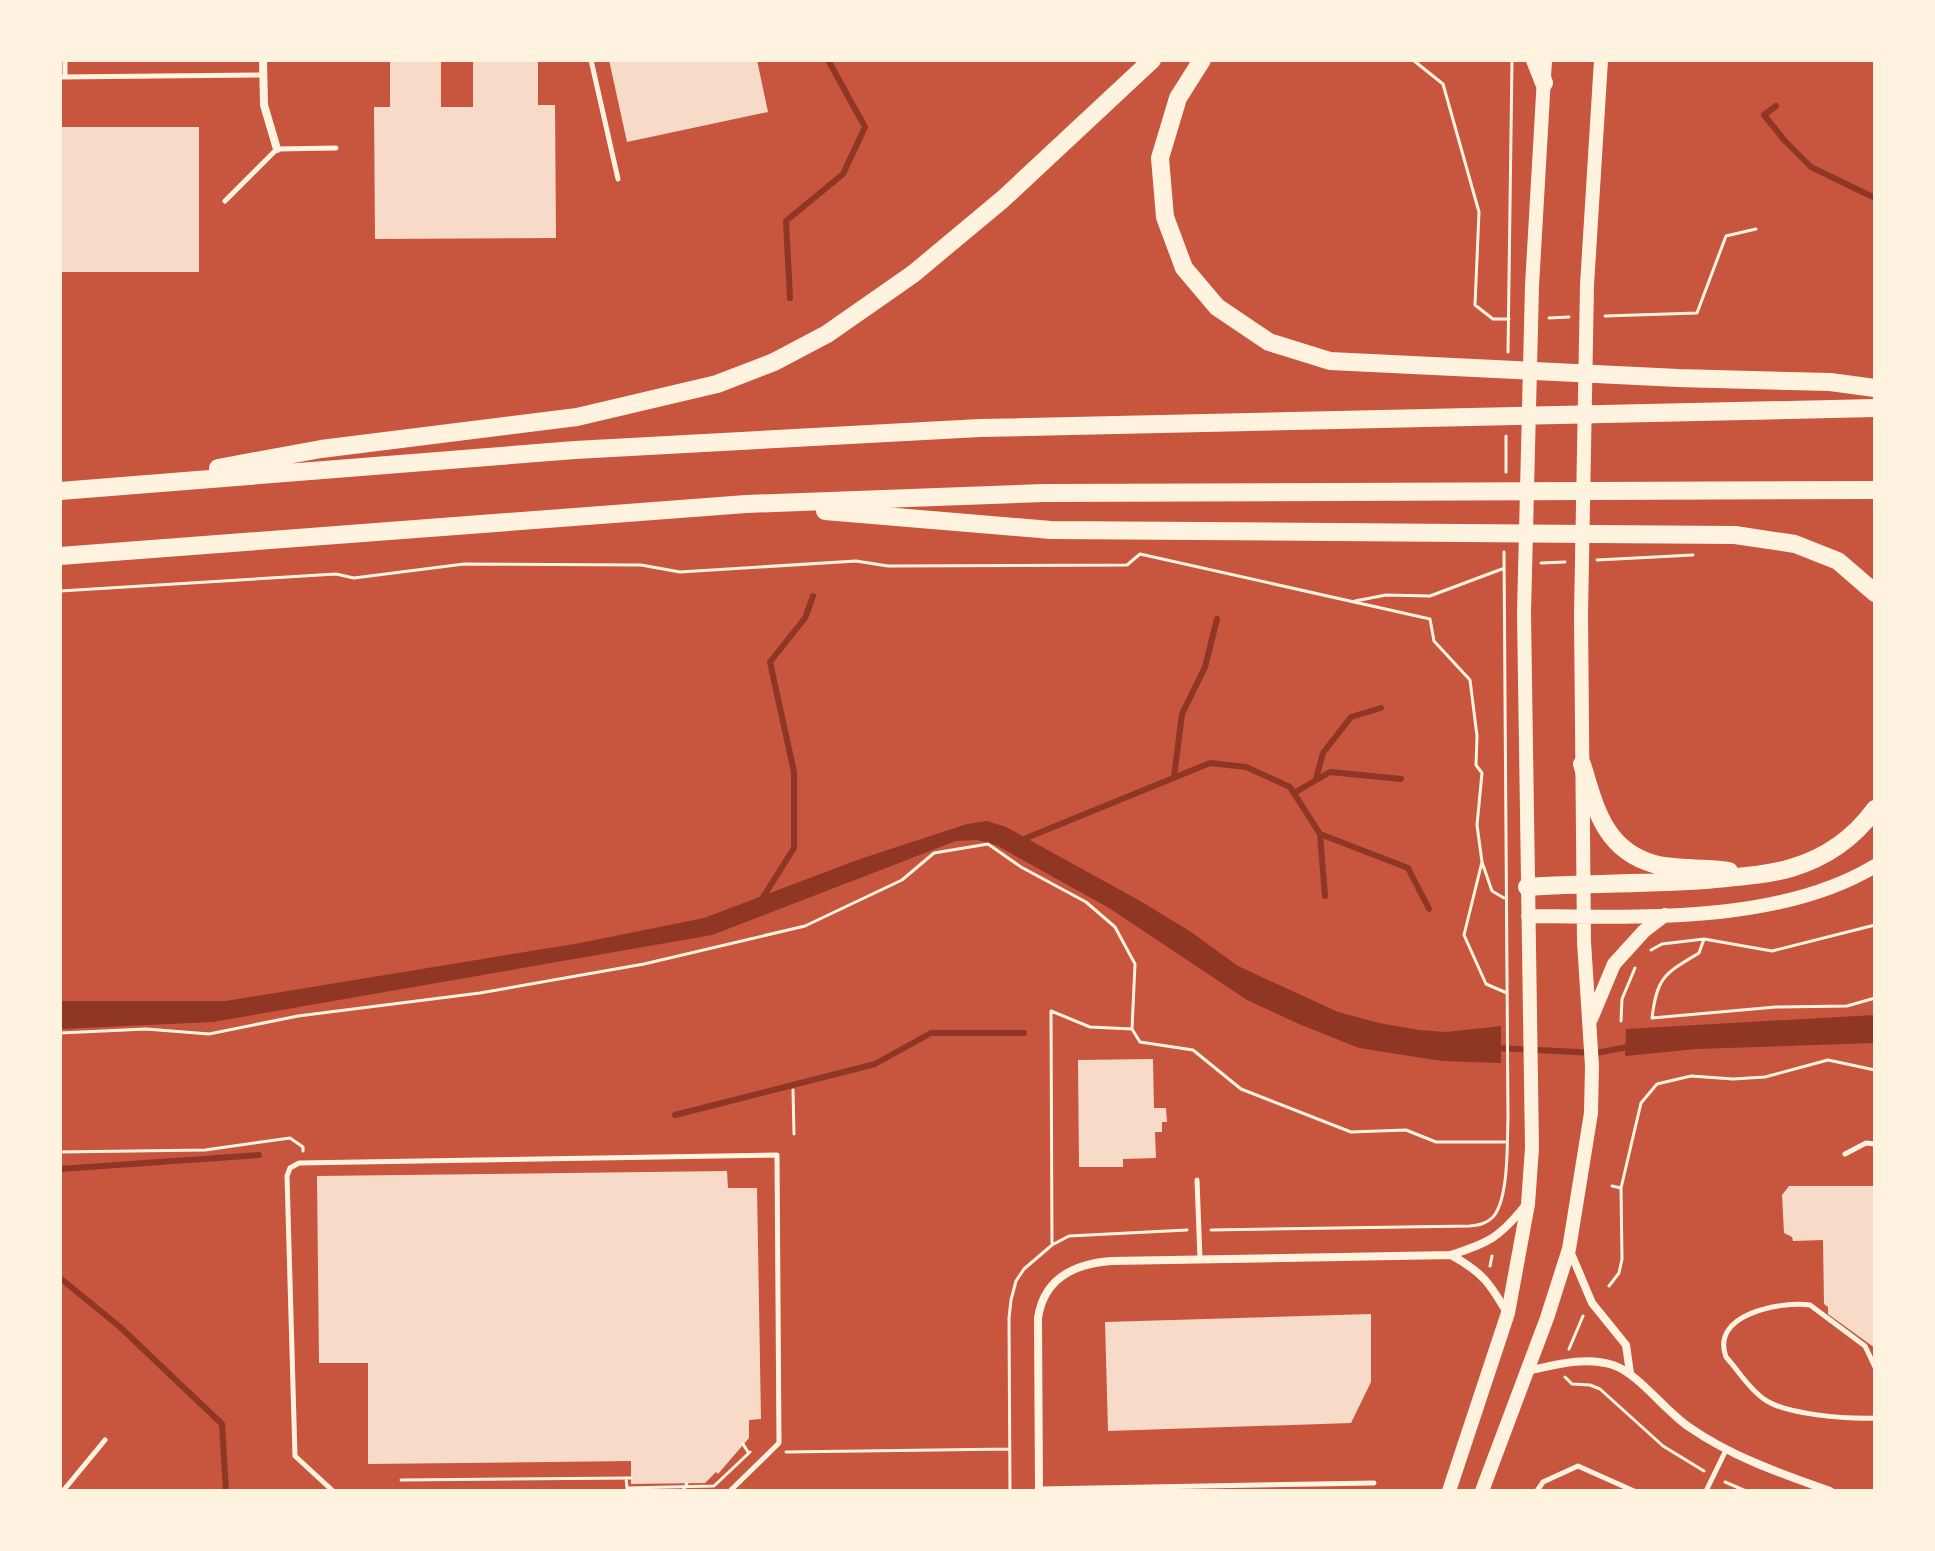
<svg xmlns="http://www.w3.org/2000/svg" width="1935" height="1551" viewBox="0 0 1935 1551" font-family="'Fira Sans Condensed',sans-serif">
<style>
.water{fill:#8f3625}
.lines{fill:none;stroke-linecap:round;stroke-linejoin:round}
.stream{stroke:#8f3625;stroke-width:6}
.building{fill:#f7dbc8}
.path{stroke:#fff3e0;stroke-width:3}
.service{stroke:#fff3e0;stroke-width:5}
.minor{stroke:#fff3e0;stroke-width:8}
.secondary{stroke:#fff3e0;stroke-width:14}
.motorway{stroke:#fff3e0;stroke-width:18}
</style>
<rect width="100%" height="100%" fill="#c8553d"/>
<!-- water -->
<path class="water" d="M987,821L1006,827L1142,902L1191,932L1238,966L1338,1012L1379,1023L1419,1030L1446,1032L1501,1026V1063L1442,1061L1359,1048L1299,1024L1247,1000L1109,908L996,845L977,840L956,841L712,935L213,1022L60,1029V1001H226L580,943L704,918L860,859L967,824Z
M1875,1015V1043L1696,1049L1625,1056L1626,1029Z"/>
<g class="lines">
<!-- stream -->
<path class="stream" d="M1776,106L1764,115L1785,141L1811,167L1875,198
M790,298L786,221L843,174L865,127L828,60
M1174,777L1182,714L1205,667L1217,619
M1316,779L1323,753L1351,717L1381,708
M1294,793L1330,772L1401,779
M1320,834L1325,896
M1024,839L1210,763L1246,767L1290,787L1320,834L1408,868L1429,909
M760,902L794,848V772L770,662L805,618L813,596
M1497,1048L1596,1053L1633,1046
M675,1115L875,1064L931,1033H1024
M60,1169L259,1155
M60,1278L120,1327L222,1424L226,1491"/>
</g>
<!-- building -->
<path class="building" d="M390,60H441V107H473V60H538V105H555L556,238L375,239L374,107H390Z
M609,60H757L768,112L627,142Z
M60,127H199V272H60Z
M1153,1059L1154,1108H1166L1167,1122H1162V1132H1155L1156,1158L1123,1159V1167H1079L1078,1060Z
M727,1171L728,1188H757L761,1419L749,1420V1438L718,1474L716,1472L705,1483L631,1484V1461L368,1464V1363H319L317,1176Z
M1875,1186V1348L1828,1314V1307L1824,1304L1823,1240L1793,1241L1792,1237L1784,1233L1782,1195L1789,1186Z
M1371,1314V1382L1351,1423L1108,1431L1105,1322Z"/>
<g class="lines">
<!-- path -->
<path class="path" d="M1413,60L1443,84L1479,212L1475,305L1493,319H1509
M1605,316L1697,313L1726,236L1756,229
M1549,318L1569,317
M1508,352L1512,60
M1506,472V436
M1597,560L1693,555
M1541,563L1565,562
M60,591L336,574L354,578L464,564L641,565L680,572L856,561L888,566L1127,565L1140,554L1430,619L1434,641L1470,680L1477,736L1476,765L1482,773L1477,825L1482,862L1464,935L1486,984L1507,993
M1355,601L1386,595L1430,596L1502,569
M1482,862L1492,891L1504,898
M1704,939L1699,953C1664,974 1657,977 1652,1018L1776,1007L1847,1006L1875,998
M1651,950L1662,944L1704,939L1772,951L1875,925
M1621,1021L1622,999L1635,968
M60,1033L146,1029L209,1034L298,1016L480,993L644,964L805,926L902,880L934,853L988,844L1021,867L1086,902L1115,927L1135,964L1132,1029L1140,1042L1193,1050L1241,1089L1351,1132L1406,1130L1436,1142H1505
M793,1090L794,1134
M60,1152L205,1150L290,1138L303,1147V1151
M1612,1186L1621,1188L1641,1103L1657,1084L1691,1076L1733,1079L1765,1077L1828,1060L1875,1070
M1211,1230L1470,1226C1479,1225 1486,1224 1493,1217C1509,1199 1507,1143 1508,1118L1504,552
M1052,1243L1051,1011L1090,1027L1132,1029
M1490,1266L1492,1256
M1609,1286L1619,1273L1622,1259L1621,1188
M1569,1349L1583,1316
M1565,1377L1572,1384L1590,1385L1600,1389L1663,1446L1704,1471
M743,1444L748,1452
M786,1452L1010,1449
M626,1478L627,1488L714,1486L750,1452
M401,1480L631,1478
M1725,1482L1746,1491
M683,1491L687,1483
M1010,1491L1009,1318L1011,1300L1016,1281L1024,1269L1052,1245L1069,1236L1187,1230"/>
<!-- service -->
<path class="service" d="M65,60V77
M591,60L618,179
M60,77L262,75
M225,201L277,149L336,148
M1845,1154L1866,1143L1875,1144
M1197,1180L1200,1259
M1875,1367L1865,1346L1810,1305C1781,1301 1710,1314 1726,1357C1738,1370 1749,1389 1764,1399C1785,1415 1848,1419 1875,1418
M1040,1489L1374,1483
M63,1491L105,1440
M333,1491L295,1456L287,1176L290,1168L299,1163L777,1155L779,1443L730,1491
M1537,1491L1543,1482L1578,1466L1634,1491
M1706,1491L1726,1450"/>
<!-- minor -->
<path class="minor" d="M263,60L264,105L277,149
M1570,1251L1592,1303L1626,1345L1630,1373
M1451,1255C1482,1272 1490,1283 1507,1313
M1527,1371C1555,1365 1585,1356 1613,1365C1639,1374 1664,1410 1689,1427C1732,1457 1782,1474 1830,1491
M1039,1491L1038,1318C1044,1278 1074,1264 1111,1261L1451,1255C1489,1242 1498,1239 1524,1207"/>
<!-- secondary -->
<path class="secondary" d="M1528,916C1638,917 1779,924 1875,866
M1591,1019L1614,964L1644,931L1665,915
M1449,1491L1508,1313L1528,1204L1532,1148L1524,613L1532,286L1545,60
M1482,1491L1547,1318L1569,1249L1591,1113L1592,1066L1584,942L1581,615L1587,285L1601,60"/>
<!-- motorway -->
<path class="motorway" d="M1202,60L1178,98L1160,158L1165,217L1184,268L1217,307L1269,342L1330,361L1678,378L1830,382L1875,388
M1535,60L1544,83
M218,468L321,449L577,417L717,384L774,362L827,334L913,274L1003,199L1152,60
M60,491L575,450L980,428L1875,408
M825,511L1051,530L1735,535L1795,544L1838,561L1875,593
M60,556L746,504L1044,493L1875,490
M1582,764C1595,807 1604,850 1654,864C1675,870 1706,867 1729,871
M1527,887C1586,883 1646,884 1705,880C1734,877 1763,876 1791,868C1825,858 1854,838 1875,809"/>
</g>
<!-- border -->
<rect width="1935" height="1551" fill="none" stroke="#fff3e0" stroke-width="124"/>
</svg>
